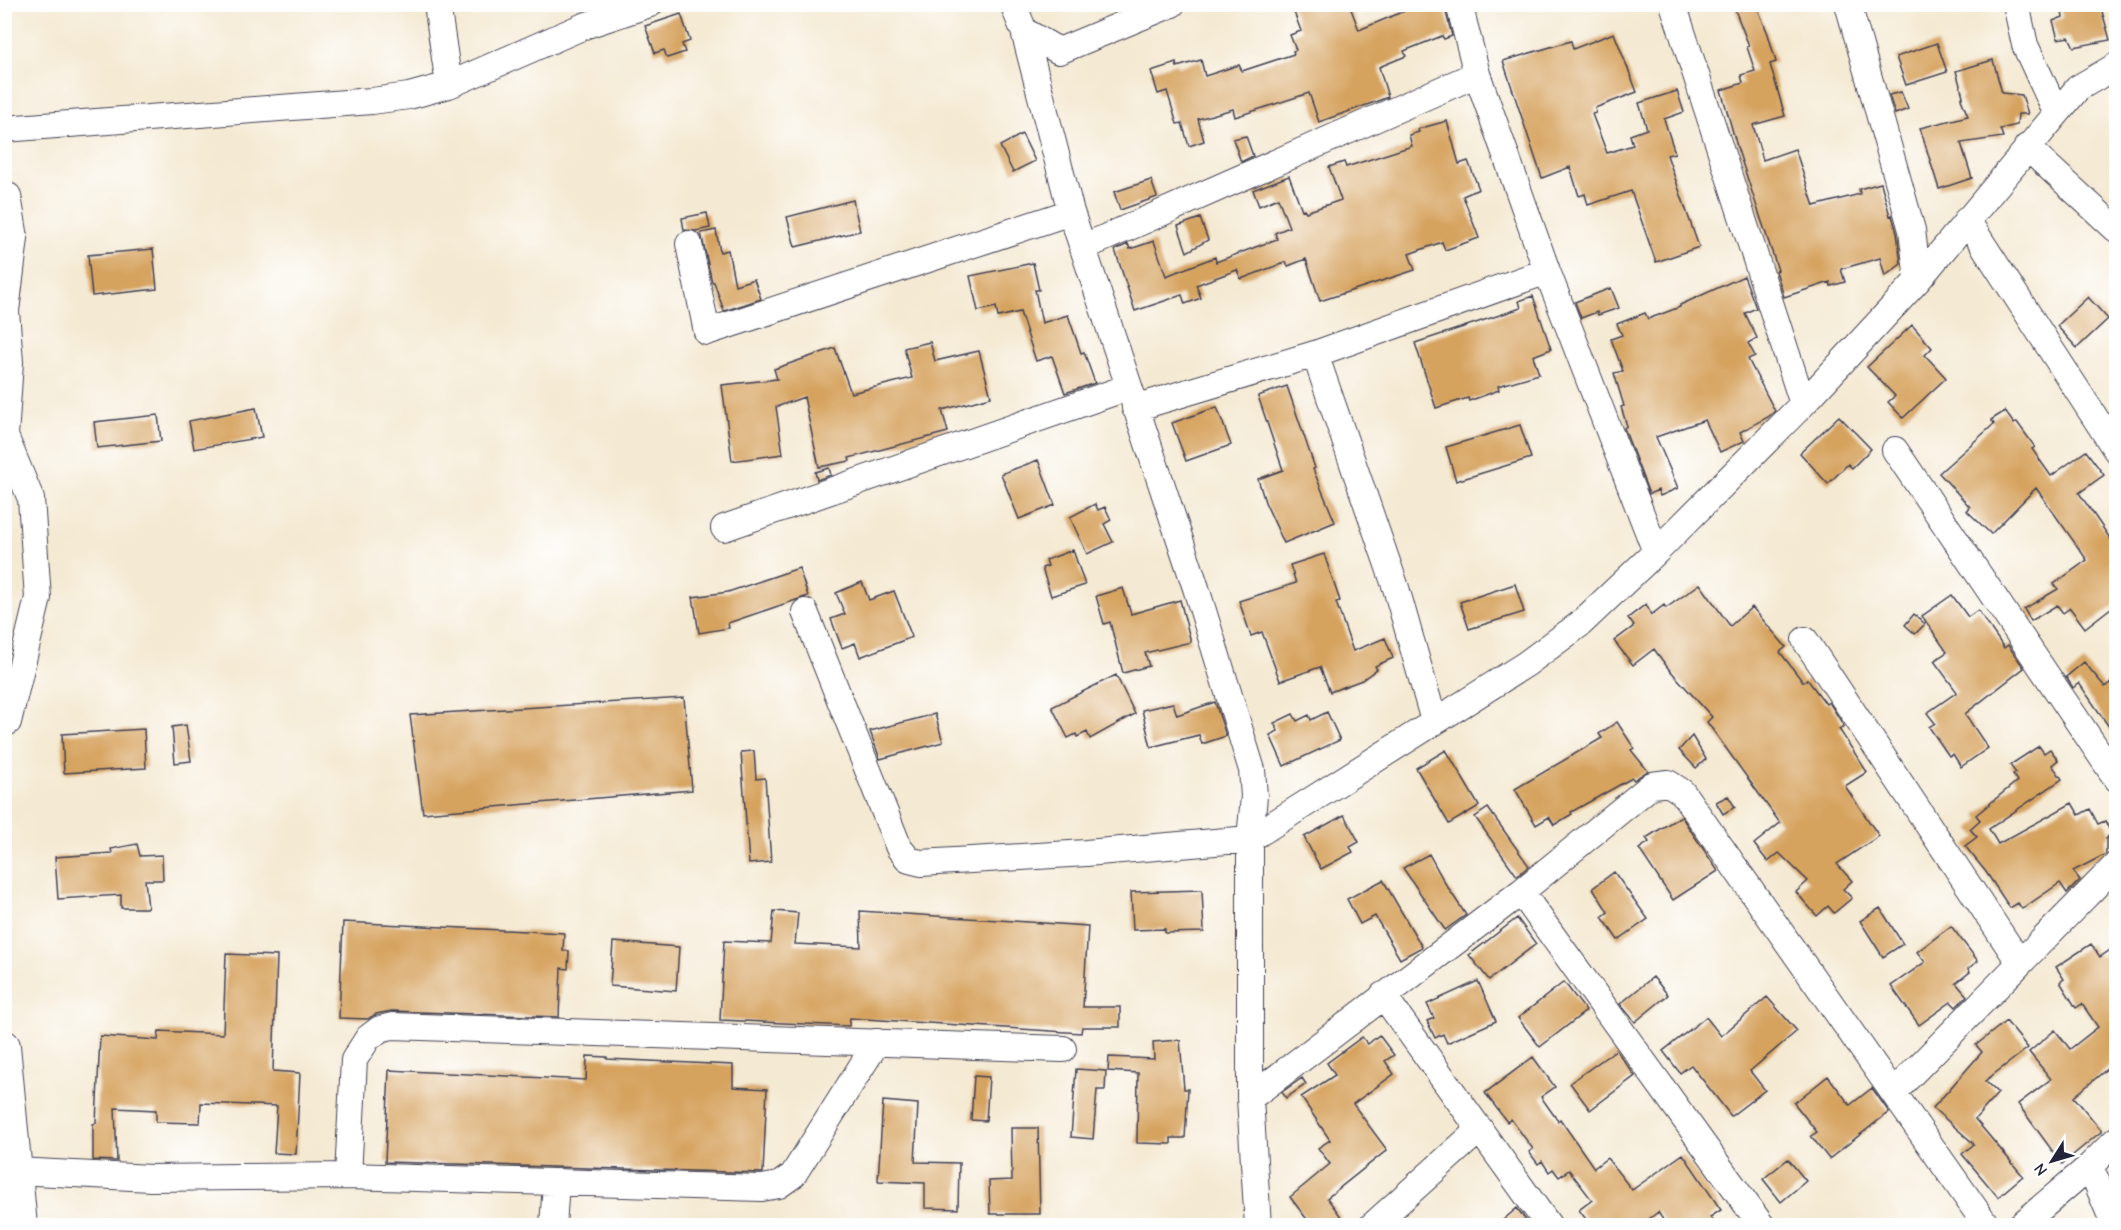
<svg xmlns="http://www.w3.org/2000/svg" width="2121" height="1230" viewBox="0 0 2121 1230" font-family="'Comic Neue',sans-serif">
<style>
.building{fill:#d6a35f}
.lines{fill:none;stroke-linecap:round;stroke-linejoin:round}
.minor-casing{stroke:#424052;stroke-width:28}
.major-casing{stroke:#424052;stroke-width:34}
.minor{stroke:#fff;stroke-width:26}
.major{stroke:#fff;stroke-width:32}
</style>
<rect width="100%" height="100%" fill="#fff"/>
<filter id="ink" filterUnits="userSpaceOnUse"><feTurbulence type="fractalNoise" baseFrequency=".0167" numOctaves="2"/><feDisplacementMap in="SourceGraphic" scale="12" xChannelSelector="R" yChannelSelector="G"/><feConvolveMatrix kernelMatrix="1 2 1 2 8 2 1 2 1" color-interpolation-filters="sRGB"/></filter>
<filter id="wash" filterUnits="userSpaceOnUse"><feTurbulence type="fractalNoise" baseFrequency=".008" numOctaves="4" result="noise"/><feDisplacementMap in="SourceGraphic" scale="24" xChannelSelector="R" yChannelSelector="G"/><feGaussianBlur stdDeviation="1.35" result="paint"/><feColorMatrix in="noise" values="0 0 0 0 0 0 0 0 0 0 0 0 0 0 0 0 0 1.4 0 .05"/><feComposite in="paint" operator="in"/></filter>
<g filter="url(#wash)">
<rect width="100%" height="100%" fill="#f4e9d2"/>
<g id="blocks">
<!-- building -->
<path class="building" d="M1291,4H1349L1359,30L1421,4H1444L1452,36L1444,39L1442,36L1404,51L1406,56L1379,67L1388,97L1375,102L1319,122L1309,93L1235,117L1233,109L1198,119L1204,141L1189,146L1182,123L1177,124L1167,91L1158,94L1151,71L1176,63L1177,67L1201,60L1205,76L1239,65L1242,71L1294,54L1293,51L1296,50L1290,35L1301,31Z
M1748,4H1756L1768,34L1776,62L1770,64L1785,116L1753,125L1763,160L1795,149L1814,206L1860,194L1859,189L1881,183L1890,216L1892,215L1897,233L1901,264L1885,276L1880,258L1841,269L1845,282L1831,286L1830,282L1784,297L1776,271L1778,270L1738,150L1721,90L1743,83L1741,75L1755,71L1747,47L1749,46L1735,10Z
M2060,4H2100L2110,40L2074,47L2069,37L2058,39L2053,21L2063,17Z
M681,14L690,41L682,44L685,52L667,58L664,50L655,53L645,26Z
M1614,33L1637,92L1595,108L1596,113L1592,114L1607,153L1633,145L1630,135L1647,129L1639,103L1677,91L1684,112L1664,119L1675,153L1667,155L1699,247L1656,262L1631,191L1588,205L1585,194L1579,196L1570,167L1542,178L1503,61L1571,41L1573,49Z
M1937,43L1947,72L1906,85L1896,57Z
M1993,60L2002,93L2022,95L2028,114H2018L2017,125L2000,129L2003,137L1961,143L1972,178L1939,189L1920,128L1968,116L1961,99L1963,96L1956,71Z
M1901,92L1908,109L1895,114L1889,95Z
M1447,121L1459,164L1468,161L1479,189L1463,196L1479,238L1445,250L1442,242L1409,254L1415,270L1320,301L1306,259L1288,266L1286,262L1241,279L1237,270L1196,285L1201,298L1185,304L1182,295L1135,311L1115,250L1128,244L1130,249L1154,241L1166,276L1215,257L1216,262L1277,239L1275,233L1289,227L1278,198L1259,206L1253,190L1289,176L1302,210L1304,209L1306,212L1341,200L1329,167L1344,162L1346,167L1412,146L1409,135L1419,132L1418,129Z
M1022,134L1035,161L1013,172L1000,146Z
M1246,136L1253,156L1241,162L1233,139Z
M1151,180L1157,197L1120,210L1114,192Z
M853,200L860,231L795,247L787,217Z
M707,213L710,228L696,231L684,230L682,218Z
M1200,218L1208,240L1187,252L1178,226Z
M716,230L720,252L728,250L735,285L754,279L761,299L724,311L714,282H712L701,233Z
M153,249L157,289L92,296L88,255Z
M1033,263L1039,290H1035L1042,323L1068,315L1081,353L1084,352L1095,383L1065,393L1052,356L1036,361L1020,312L998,317L996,307L978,311L970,276Z
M1744,276L1756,308L1745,313L1757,338L1748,343L1755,356L1748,359L1775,411L1768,417L1740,432L1744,441L1720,452L1705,420L1656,437L1678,488L1660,496L1658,490L1649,494L1624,428L1627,426L1621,407L1624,406L1614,373L1623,371L1611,339L1622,335L1617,324L1645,313L1648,319L1680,307V305Z
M1611,288L1619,308L1598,315L1597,312L1581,318L1575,302Z
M1533,296L1551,349L1533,356L1539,374L1498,386L1499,390L1469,401L1468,398L1436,408L1415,343L1521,308L1519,301Z
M2088,297L2108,319L2077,348L2057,326Z
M1912,325L1932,348L1925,355L1946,378L1903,418L1888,402L1895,396L1867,367Z
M930,342L935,361L979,351L991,397L942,410L948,432L849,458L850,461L819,467L804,397L776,407L783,454L732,461L722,385L777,379L774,369L835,348L851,393L912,378L904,348Z
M1287,386L1315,468L1313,469L1335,522L1284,543L1265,502L1258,479L1283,470L1258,396Z
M1217,407L1231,445L1186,461L1172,423Z
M256,408L262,437L194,449L189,421Z
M2005,411L2014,424L2017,422L2035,447L2032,449L2051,476L2086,451L2104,475L2079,493L2116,547V604L2085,628L2070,608L2063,613L2057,605L2031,621L2024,609L2058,589L2054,584L2087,560L2036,488L1991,534L1967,511L1970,507L1939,473L1994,424L1991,420Z
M158,415L161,441L97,448L94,422Z
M1839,416L1871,449L1852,468L1848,464L1828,484L1800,453Z
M1520,425L1531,458L1456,481L1446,447Z
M1038,460L1055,505L1019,519L1001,474Z
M829,468L831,475L817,480L815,472Z
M1095,504L1098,510L1105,507L1111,520L1104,524L1113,542L1087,554L1070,517Z
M1073,550L1085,585L1051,596L1042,568L1048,566L1046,560Z
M1324,554L1340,601L1336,602L1353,651L1385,638L1393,658L1375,666L1377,669L1362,680L1330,692L1320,667L1280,681L1262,632L1251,636L1239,601L1296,583L1290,565Z
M799,568L808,596L728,623L729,628L699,633L693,597L728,592Z
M862,582L869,600L894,591L912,637L860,657L855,643L842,648L831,619L845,614L836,593Z
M1515,584L1524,612L1469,629L1460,602Z
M1700,584L1730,626L1752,607L1786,647L1780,652L1803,682L1807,679L1826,704L1829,702L1844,726L1839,729L1867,772L1845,786L1879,836L1837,864L1852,881L1843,889L1852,898L1834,913L1828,906L1817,916L1796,892L1808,881L1779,853L1768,862L1754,844L1780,823L1707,722L1712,717L1668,668L1654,649L1633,665L1614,641L1634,626L1628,618L1646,604L1651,615L1664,605L1666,608Z
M1123,588L1131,614L1180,600L1191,642L1145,653L1149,666L1123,673L1110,622L1104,624L1096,596Z
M1952,595L1968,617L1978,610L2004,648L2008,645L2024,668L1965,714L1988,748L1961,767L1953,754L1949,756L1929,727L1935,723L1927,713L1957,692L1934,661L1947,652L1922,616Z
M1914,614L1925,624L1915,634L1905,625Z
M2084,662L2105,687L2116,679V737L2079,683L2073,688L2066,677Z
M1116,675L1135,714L1090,739L1087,732L1077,737L1076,734L1068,738L1052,707Z
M684,698L692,790L423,813L410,715Z
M1215,702L1226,736L1202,744L1199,735L1151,747L1142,710L1173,703L1177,715Z
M1327,712L1340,740L1284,766L1270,735L1278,731L1274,723L1293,714L1297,721L1309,715L1311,720Z
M935,714L943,742L880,759L870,731Z
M1617,722L1634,748L1631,750L1648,771L1634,780L1632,778L1571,812L1572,814L1554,825L1549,817L1536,825L1515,789L1602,738L1599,734Z
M186,725L191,761L175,763L172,727Z
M144,729L146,768L64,773L62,734Z
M1692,736L1706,759L1696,768L1679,750Z
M2039,746L2044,753L2050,749L2058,760L2052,765L2062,779L1989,829L1998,844L2072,803L2079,815L2090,809L2098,824L2105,821L2111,833L2106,839V854L2073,871L2080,880L2067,893L2060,883L2022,909L2018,903L2010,908L1986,872L1965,846L1977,837L1970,829L1980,820L1976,815L2017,781L2013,775L2016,773L2010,765Z
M1446,750L1479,806L1449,824L1416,768Z
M754,751L756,779L765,778L771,862L749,864L741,752Z
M1728,796L1735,807L1723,814L1716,802Z
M1488,808L1529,866L1517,876L1475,817Z
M1344,815L1359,842L1350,847L1353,852L1321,869L1304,837Z
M1681,816L1718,871L1673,900L1639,849L1649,842L1646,838Z
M137,844L140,856L162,855L163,880H145L148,908H121V895L58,899L55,857L112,853L111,849Z
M1429,854L1445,883L1466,915L1445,930L1403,868Z
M1614,872L1648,919L1618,940L1602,917L1608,912L1593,888Z
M1383,880L1422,947L1400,959L1375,916L1360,924L1347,899Z
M1202,890L1204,932L1165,933V929L1133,930L1131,892Z
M1880,908L1903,944L1883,957L1860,921Z
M774,911L798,913L795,944L861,947L860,911L1088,926L1083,1007H1120V1027H1082L1081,1033L850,1018L849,1026L720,1020L724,941L771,943Z
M1517,918L1536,944L1489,980L1469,955Z
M343,922L564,933L563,951H569L568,969L561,968L559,1017L392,1011L376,1014L368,1019L339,1018Z
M1951,926L1978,961L1968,969L1970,972L1956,983L1967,996L1956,1007L1951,1002L1919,1025L1891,986L1925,962L1917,952Z
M613,942L679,947L676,991L610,986Z
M2091,944L2100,957L2116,946V1061L2074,1097L2102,1131L2062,1164L2018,1104L2051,1079L2029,1052L2055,1030L2070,1049L2098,1027L2082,1004L2076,1008L2060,982L2064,979L2056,967Z
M226,954L277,956L273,1071L300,1073L296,1154L274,1153L277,1106L201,1103L200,1123L156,1122V1110L115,1108L117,1161L93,1160V1124L96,1123L100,1036L158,1040L159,1031L223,1034Z
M1653,977L1668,995L1635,1022L1620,1004Z
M1478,981L1496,1021L1447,1043L1443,1034L1435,1038L1427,1021L1434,1018L1427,1004Z
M1564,982L1586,1011L1540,1047L1518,1018Z
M1767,997L1797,1031L1750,1071L1765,1090L1731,1116L1691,1065L1680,1073L1663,1051L1706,1017L1721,1036Z
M2006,1021L2028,1048L1985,1081L1998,1093L1975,1119L2023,1176L1998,1197L1962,1154L1974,1144L1933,1108L1982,1052L1976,1045Z
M1379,1035L1394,1055L1385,1061L1394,1074L1353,1104L1387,1150L1327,1198L1342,1218L1333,1226H1312L1290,1197L1330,1164L1318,1148L1330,1140L1301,1097L1335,1075L1327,1063L1362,1037L1368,1044Z
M1180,1040L1184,1089H1188L1185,1138H1171V1144L1137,1143L1138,1073L1108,1071L1109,1057L1154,1059L1153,1042Z
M1616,1050L1635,1076L1590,1110L1570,1083Z
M587,1056L607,1057V1059L733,1065V1087L767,1089L763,1173L385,1162L389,1070L586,1080Z
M1533,1057L1555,1087L1541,1097L1558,1121L1560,1119L1594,1168L1607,1158L1632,1190L1683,1154L1721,1210L1710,1217L1716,1226H1667L1658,1212L1640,1226H1591L1579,1210L1592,1200L1569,1170L1559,1177L1553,1169L1549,1172L1542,1161L1538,1164L1529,1152L1533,1149L1511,1119L1507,1122L1485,1093Z
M1076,1069L1106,1071L1105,1090H1097L1093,1139L1071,1137Z
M974,1076L989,1077L986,1121L971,1120Z
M1828,1076L1850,1105L1872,1088L1889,1112L1829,1159L1811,1136L1817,1132L1794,1103Z
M1302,1078L1306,1084L1286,1098L1282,1092Z
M883,1101L918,1104L915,1162L959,1163L958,1209L925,1208V1183L878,1181Z
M1011,1128H1038L1040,1214H990L989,1181L1012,1180Z
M1788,1159L1806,1181L1781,1202L1763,1179Z
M1517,1208L1530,1226H1496Z"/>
</g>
</g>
<g filter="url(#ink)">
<use href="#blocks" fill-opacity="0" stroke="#424052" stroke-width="1.5"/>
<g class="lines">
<!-- minor casing -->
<g class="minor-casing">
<path id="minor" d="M437,4L449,85
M1013,4L1024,31L1071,212L1196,588L1252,770L1254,796L1250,839V1098L1258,1226
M1459,4L1477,74L1547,271L1656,552
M1673,4L1803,404
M1848,4L1912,230L1918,280
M2016,4L2025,45L2056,112
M1024,31L1059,51L1172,4
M4,129L372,101L409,96L449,85L584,26L650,4
M2027,147L2116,229
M4,195L8,196L15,238L6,311L10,362L5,436L31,499L38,598L8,722
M1967,220L2116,450
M689,244L707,332L1071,212
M1084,247L1477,74
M1315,354L1396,588L1434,721
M1135,408L1315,354L1547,271
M1895,450L2116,778
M724,528L1129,387
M805,612L899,848L909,860L921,863L1086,853L1250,839L1526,664L1580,624L1656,552L1803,404L1918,280L2078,88L2116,66
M1805,640L2020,963
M1521,892L1762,1226
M1383,995L1549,1226
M1894,1092L2116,865
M1250,1098L1521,892L1652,785L1668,783L1682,792L1987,1226
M2090,1166L2115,1226
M16,1171L151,1178L348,1176L762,1188L779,1185L793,1175L877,1042
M348,1176L354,1060L368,1038L380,1029L392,1026L1063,1049
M553,1226L556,1183
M1372,1226L1480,1129
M2020,1226L2090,1166L2116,1140"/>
</g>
<!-- major casing -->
<g class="major-casing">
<path id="major" d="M4,1046L21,1226"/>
</g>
<!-- minor -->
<use href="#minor" class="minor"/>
<!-- major -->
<use href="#major" class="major"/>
</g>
</g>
<!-- margin -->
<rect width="2121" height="1230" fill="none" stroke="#fff" stroke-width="24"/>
<!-- north arrow -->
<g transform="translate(2052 1161) rotate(233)" stroke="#ffffff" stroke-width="4.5" paint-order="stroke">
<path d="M0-4.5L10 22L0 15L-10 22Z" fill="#22223b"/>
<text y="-9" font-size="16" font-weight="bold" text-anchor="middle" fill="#22223b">N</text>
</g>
</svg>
